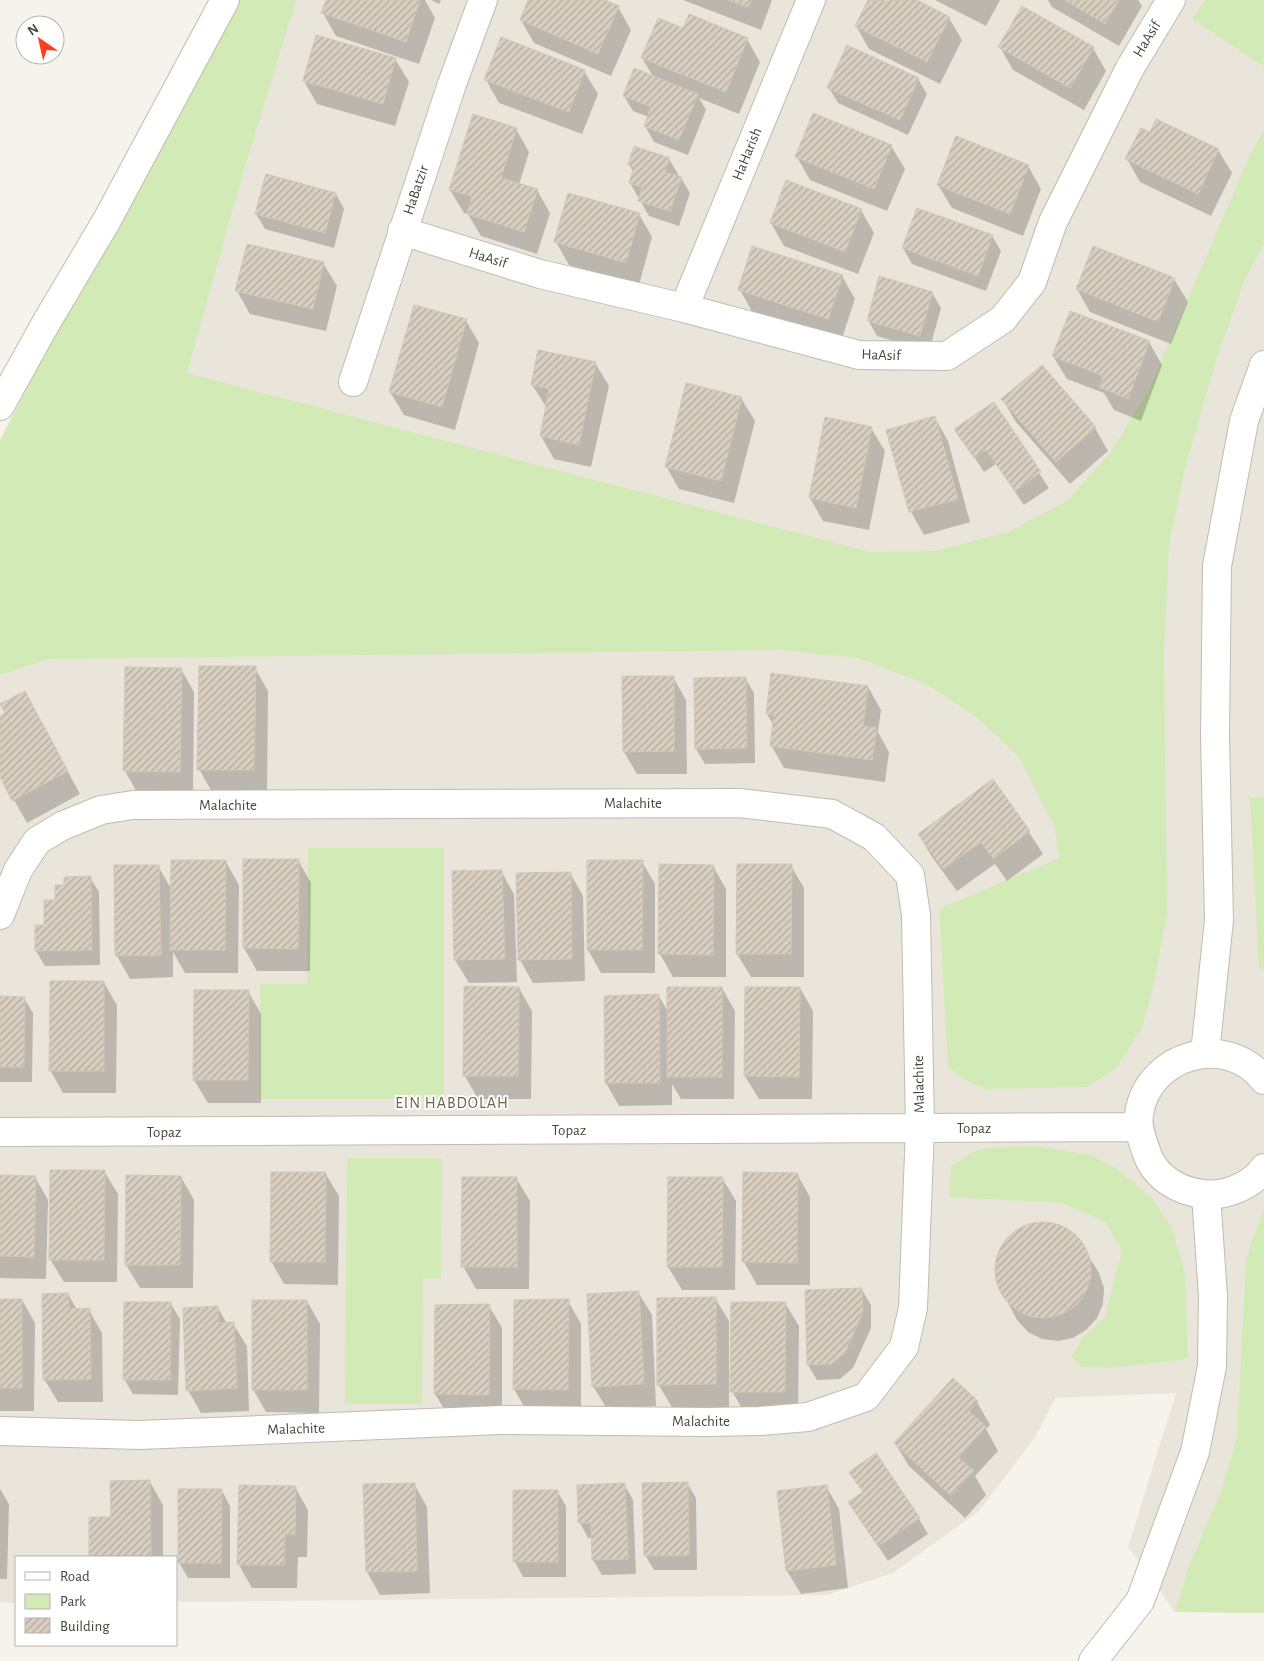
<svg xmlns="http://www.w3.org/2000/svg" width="1264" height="1661" viewBox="0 0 1264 1661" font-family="'Alegreya Sans',sans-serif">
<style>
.residential{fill:#eae5da}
.green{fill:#d2eab5}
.shadow{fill:#0003}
.building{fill:url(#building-hatch);stroke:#d3c7b4}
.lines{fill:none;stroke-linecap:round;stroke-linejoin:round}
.minor-casing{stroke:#c2bbae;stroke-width:30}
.minor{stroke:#fff;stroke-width:28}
.labels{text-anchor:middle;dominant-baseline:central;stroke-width:4;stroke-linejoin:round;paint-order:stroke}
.street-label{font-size:15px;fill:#4b4439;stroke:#fff}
.neighbourhood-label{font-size:16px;letter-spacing:1px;fill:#6e6250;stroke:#fff}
</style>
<defs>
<pattern id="building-hatch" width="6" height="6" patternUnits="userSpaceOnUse" patternTransform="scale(1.25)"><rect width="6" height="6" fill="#d8cfc1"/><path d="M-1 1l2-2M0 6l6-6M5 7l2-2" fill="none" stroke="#b1aa9e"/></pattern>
</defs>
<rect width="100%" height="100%" fill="#f6f3ec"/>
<!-- residential -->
<path class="residential" d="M256,0H1264V1613L1175,1612L1128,1547L1176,1393L1055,1398L1036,1436L979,1511L893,1573L827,1595L176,1602V1557H16V1603L0,1602V440Z"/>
<!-- green -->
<path class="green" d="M230,0H296L241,180L187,373L870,552L935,551L1008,532L1067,501L1110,453L1149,390L1251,153L1264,130V244L1245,279L1218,354L1186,465L1169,544L1164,651L1167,914L1154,983L1142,1028L1116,1068L1087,1087L986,1089L965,1080L948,1067L939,909L1059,858L1054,825L1020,758L976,717L926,684L858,658L781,650L48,659L0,675V440Z
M1205,0H1264V67L1192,19Z
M1264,797V969H1259L1250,798Z
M308,848H444V1099H260V984H307Z
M1035,1146L1092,1155L1117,1169L1151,1197L1172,1228L1185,1273L1188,1359L1109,1368L1081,1367L1072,1356L1083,1337L1105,1317L1122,1250L1105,1222L1063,1203L949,1197L951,1166L971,1153L985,1148Z
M347,1158H442L441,1278H423L422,1404H345Z
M1264,1208V1613L1175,1612L1190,1563L1220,1495L1237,1438L1246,1259Z"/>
<!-- shadow -->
<path class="shadow" d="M327,0H425L435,18L419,64L336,36L323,13Z
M431,0H441L439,4Z
M530,0H601L618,7L631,30L611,76L534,43L521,20Z
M683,0H772L761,30Z
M870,0H882L888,3L889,0H914L949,18L962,40L940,84L869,49L856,26Z
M935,0H1000L986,26Z
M1048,0H1138L1142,6L1119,46L1052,7Z
M683,30L747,39L760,62L739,114L699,98L706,110L688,155L654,142L645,126L649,117L633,111L624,96L654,78L642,58Z
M1000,47L1093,48L1106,71L1084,110L1013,70Z
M395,59L409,82L395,126L317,104L304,81Z
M584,71L598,94L582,134L499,103L486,80Z
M918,79L927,94L908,135L838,103L829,88Z
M516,129L529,152L519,185L537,190L550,213L537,254L481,236L468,214L464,213L450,190Z
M1151,134L1218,150L1232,173L1211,216L1140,182L1127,159Z
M891,146L905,169L887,211L810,180L797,157Z
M669,159L678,174L677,177L681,178L690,193L679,226L649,216L630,183L634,172L629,165Z
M1028,166L1041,189L1023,236L952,208L938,185Z
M336,194L344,209L334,248L265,229L256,214Z
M861,210L874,233L858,274L784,246L771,223Z
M639,214L652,237L639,285L569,265L556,242Z
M992,236L1001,251L986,291L912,264L903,248Z
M323,263L337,286L326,331L250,314L237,291Z
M842,276L855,299L841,341L753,313L740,290Z
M1174,279L1188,302L1171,344L1090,312L1077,289Z
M932,293L941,308L929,351L877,336L868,320Z
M466,321L479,343L455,430L404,415L390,392Z
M1149,342L1162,365L1141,421L1114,410L1104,393L1067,379L1053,356Z
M595,363L609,386L591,467L554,459L541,436L547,408L532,385Z
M741,398L755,421L734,503L679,489L666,466Z
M1003,400L1095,428L1108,451L1070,484L1016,422Z
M993,404L1049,488L1024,505L996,464L984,472L956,429Z
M935,418L948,441L970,522L924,535L911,512L888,431Z
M871,428L885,451L869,530L823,521L810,498Z
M255,668L268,691L267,793L212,792L199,769Z
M181,669L194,692L193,794H138L125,771Z
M673,677L686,700L687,774H637L624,752Z
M745,678L754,693L755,763L705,764L696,749Z
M868,687L881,710L878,732L889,752L885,782L784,768L771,745L774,726L767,714Z
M37,715L80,794L27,823L0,775V717Z
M992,781L1029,832L1043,854L1007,881L995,864L957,891L932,857L919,835Z
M298,860L311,883L310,971H257L244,948Z
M226,862L239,885L238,973H185L173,952V977L130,979L117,956L158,866L172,890Z
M642,862L655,884V973H601L588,950Z
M713,866L726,889V977H673L660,954Z
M791,866L804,888V977H751L737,954Z
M501,871L514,894L517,982L469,983L455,960L453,873Z
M570,873L583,896L585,981L533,983L520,960Z
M90,877L99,892L100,965L45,966L36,951L56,901L65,886Z
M104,983L117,1005L116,1093H63L50,1070Z
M519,988L532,1011L531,1099H478L465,1076Z
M722,988L735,1011L734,1099H681L672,1084V1105L619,1106L606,1083L659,996L668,1012Z
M746,988H800L813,1011L812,1099H759L745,1076Z
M248,991L261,1014V1103H208L194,1080Z
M0,998H24L33,1013L32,1082H0Z
M104,1171L118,1194L117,1282H64L50,1259Z
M325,1173L339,1196L338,1285L284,1284L271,1261Z
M797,1174L810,1197V1285H757L744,1262Z
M0,1176L35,1177L48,1200L46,1279L0,1278Z
M181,1177L194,1200L193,1288H140L126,1265Z
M516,1178L530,1201L529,1289H476L463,1266Z
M722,1178L736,1201L735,1290H682L668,1267Z
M1034,1223H1050L1065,1228L1077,1237L1099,1273L1104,1288L1103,1304L1097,1318L1086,1330L1073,1338L1058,1341L1042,1339L1028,1332L1017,1320L997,1282L995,1267L999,1252L1007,1239L1020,1229Z
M862,1290L871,1305V1328L853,1368L840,1379L817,1380L808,1365L806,1291Z
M638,1292L652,1315L656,1406L607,1409L593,1386Z
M68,1294L77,1310H89L102,1333L103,1402H58L44,1379Z
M715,1298L729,1321V1407H672L658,1384Z
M0,1300H22L35,1323L34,1411H0Z
M307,1301L320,1324L319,1413L266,1412L253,1389Z
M515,1301H568L581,1324V1412H527L514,1389Z
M785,1303L799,1326L798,1415L745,1414L732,1391Z
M171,1304L180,1319L178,1395L133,1394L124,1379Z
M489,1306L502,1328V1417H449L435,1394Z
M218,1308L227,1324H233L247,1346L249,1411L201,1413L188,1390Z
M977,1402L990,1425L986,1429L998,1451L975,1476L986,1495L965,1518L909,1466L895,1443Z
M851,1472L919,1519L928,1534L888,1561L859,1517L867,1497Z
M150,1482L163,1505V1557H90V1519L112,1518Z
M687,1483L696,1498L697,1570H654L645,1555Z
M414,1484L427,1507L430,1593L380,1595L367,1572Z
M624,1484L633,1500L636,1574L602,1575L593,1560V1538H588L580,1523Z
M826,1486L839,1509L848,1588L801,1594L787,1571L778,1492Z
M295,1487L308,1510L307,1557H298L297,1588H252L239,1565Z
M0,1489L9,1504L7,1579H0Z
M222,1491L230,1506V1578H188L179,1563Z
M557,1491L566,1506V1577H523L515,1562Z"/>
<!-- building -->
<path class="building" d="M326,0H420L406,42L321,13Z
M528,0H605L619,6L598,54L520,20Z
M728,0H751L748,7Z
M868,0L887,1L917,0L950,17L927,62L855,26Z
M1065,0H1119L1105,24Z
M1022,6L1094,47L1070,88L998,47Z
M689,14L748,38L726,92L641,58L658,18L683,28Z
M316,35L396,58L383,104L303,81Z
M501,37L585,70L569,112L484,80Z
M847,45L919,78L900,120L827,88Z
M634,68L698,94L679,140L644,126L651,107L623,96Z
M813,113L892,145L874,189L795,157Z
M473,114L517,128L501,178L538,189L524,232L467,214L472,196L449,190Z
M1156,119L1219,149L1198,194L1125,159L1141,128L1150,132Z
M956,136L1029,165L1010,214L937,185Z
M634,146L670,158L665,172L682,177L670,211L638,201L642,187L629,183L634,167L628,165Z
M266,174L336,193L325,233L255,214Z
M786,180L862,209L845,252L770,223Z
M568,193L640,213L626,263L554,242Z
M917,208L993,235L978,276L902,248Z
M247,244L324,262L313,309L235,291Z
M752,246L843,275L828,319L738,290Z
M1093,246L1175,278L1158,322L1076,289Z
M879,276L933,292L920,336L867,321Z
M414,305L467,319L442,407L389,392Z
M1070,311L1150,341L1128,399L1099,387L1103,376L1052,356Z
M538,350L596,362L579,445L540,436L549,389L531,385Z
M1042,365L1096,427L1056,462L1001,399Z
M686,383L742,397L721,481L665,467Z
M994,402L1041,472L1015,491L986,450L974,458L954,429Z
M935,416L958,499L909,512L886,430Z
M825,417L872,427L856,508L809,498Z
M199,666H256L254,770H197Z
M125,667L182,668L180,772L123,771Z
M771,673L868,686L863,726L877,728L872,760L770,746L774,715L766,714Z
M622,676H674V751L623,752Z
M746,677L747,748L695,749L694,678Z
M25,691L68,771L12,801L0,777V716L5,713L0,704Z
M993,779L1030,831L993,859L981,842L943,869L918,834Z
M243,859H299L298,949L243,948Z
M171,860H226L225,950H170Z
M587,860H643L642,950H587Z
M659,864L714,865L713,955L658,954Z
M737,864H792L791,954H736Z
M114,865H159L161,955L115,956Z
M502,870L505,959L454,960L452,871Z
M571,872L572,959L518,960L516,873Z
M91,876L92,950L35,951V925H44V900H55V885H64V877Z
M50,981H104V1071H49Z
M464,986L519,987L518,1076H463Z
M667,987H722V1077H667Z
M745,987H800L799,1077L744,1076Z
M194,990H249L248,1080H193Z
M659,994L660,1083H605L604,996Z
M0,996L25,997L24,1067H0Z
M50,1170H105L104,1260H49Z
M271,1172H326L325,1262H270Z
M743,1172L798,1173L797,1263L742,1262Z
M0,1175L36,1176L34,1257L0,1256Z
M126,1175L181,1176L180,1265H125Z
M462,1177H517V1267H461Z
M668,1177H723L722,1267H667Z
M995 1270a48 48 0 1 1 96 0a48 48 0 1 1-96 0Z
M862,1288L863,1312L845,1353L831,1364L807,1365L805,1290Z
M639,1291L644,1384L592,1387L587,1294Z
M68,1293L69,1309L90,1308L91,1379L43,1380L42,1294Z
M716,1297V1384L657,1385V1298Z
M0,1299H22V1388H0Z
M569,1299L568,1390L513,1389L514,1300Z
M252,1300H307V1390H252Z
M124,1302H171L170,1380H123Z
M731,1302H786L785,1392H730Z
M490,1304L489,1395L434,1394L435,1305Z
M218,1306L219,1323L234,1322L237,1388L186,1391L183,1308Z
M953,1378L978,1401L969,1411L986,1427L958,1457L974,1471L951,1496L894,1443Z
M876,1453L920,1518L878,1546L848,1502L863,1492L849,1472Z
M150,1480L151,1557H89V1517H111L110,1481Z
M688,1482L689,1555L644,1556L642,1483Z
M415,1483L417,1571L366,1572L363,1484Z
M625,1483L628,1559L592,1560L591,1523H578L577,1485Z
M239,1485L296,1486L295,1534H285L284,1565H237Z
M827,1485L836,1565L786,1571L777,1491Z
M178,1489H222L221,1563H178Z
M513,1490H558V1562H513Z"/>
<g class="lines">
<!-- minor casing -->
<g class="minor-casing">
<path id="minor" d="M402,231L540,274L684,308L859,355L947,356L1003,319L1032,282L1053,222L1130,68L1171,0
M684,308L811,0
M353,382L452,84L483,0
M0,406L46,323L107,220L225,0
M0,915L18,870L37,841L62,826L101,810L133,805L739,803L832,814L874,837L910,875L916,915L920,1128L913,1308L904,1347L866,1397L808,1417L760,1421L706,1422L501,1420L139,1435L0,1431
M1205,1053L1219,920L1215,736L1217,566L1244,421L1264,365
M1264,1080C1227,1032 1148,1054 1139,1114C1137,1127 1142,1139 1146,1151C1154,1177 1178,1191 1203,1194C1224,1197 1252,1186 1264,1168
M0,1132L1138,1127
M1093,1661L1140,1601L1195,1452L1212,1366L1213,1296L1206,1195"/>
</g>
<!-- minor -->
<use href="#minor" class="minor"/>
</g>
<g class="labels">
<!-- street labels -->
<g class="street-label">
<text transform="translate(1147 39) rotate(-59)">HaAsif</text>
<text transform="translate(747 154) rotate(-68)">HaHarish</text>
<text transform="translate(416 190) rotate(-71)">HaBatzir</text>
<text transform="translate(488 258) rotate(17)">HaAsif</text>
<text transform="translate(881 355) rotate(2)">HaAsif</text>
<text x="633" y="803">Malachite</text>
<text x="228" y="805">Malachite</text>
<text transform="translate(919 1084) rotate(-91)">Malachite</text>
<text x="974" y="1128">Topaz</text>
<text x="569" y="1130">Topaz</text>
<text x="164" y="1132">Topaz</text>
<text x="701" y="1421">Malachite</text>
<text transform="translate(296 1429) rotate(-2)">Malachite</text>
</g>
<!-- neighbourhood labels -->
<g class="neighbourhood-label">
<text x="452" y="1103">EIN HABDOLAH</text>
</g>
</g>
<!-- legend -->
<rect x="15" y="1556" width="162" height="90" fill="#ffffff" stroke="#b7b4b0"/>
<rect x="25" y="1572" width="25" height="8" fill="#ffffff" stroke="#b7b4b0"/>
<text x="60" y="1581" font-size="15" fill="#4b4439">Road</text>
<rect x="25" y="1594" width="25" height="15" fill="#d2eab5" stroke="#b7b4b0"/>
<text x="60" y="1606" font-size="15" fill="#4b4439">Park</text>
<rect x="25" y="1618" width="25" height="15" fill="url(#building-hatch)" stroke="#b7b4b0"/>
<text x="60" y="1631" font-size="15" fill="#4b4439">Building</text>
<!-- north arrow -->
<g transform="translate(40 40) rotate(326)"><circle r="24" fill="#ffffff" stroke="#b7b4b0"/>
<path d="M0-4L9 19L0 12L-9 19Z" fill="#fc3f1d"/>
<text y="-8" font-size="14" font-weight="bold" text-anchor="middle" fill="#4b4439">N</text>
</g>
</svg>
